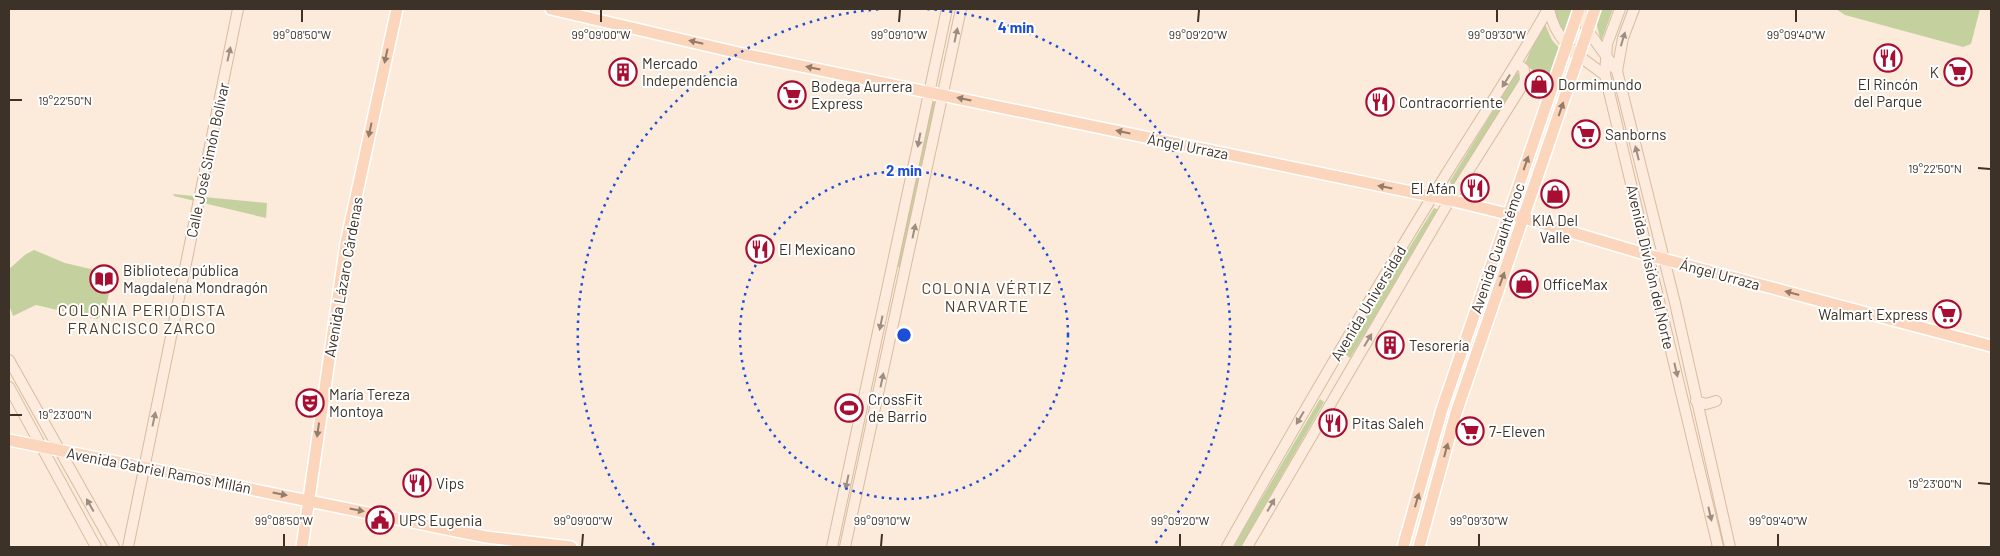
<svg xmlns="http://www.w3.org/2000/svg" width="2000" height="556" viewBox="0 0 2000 556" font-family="Barlow,sans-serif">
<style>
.green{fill:#c4d19f}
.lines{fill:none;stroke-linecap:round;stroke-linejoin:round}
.secondary-casing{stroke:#d7bca1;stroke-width:12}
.primary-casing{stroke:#fff;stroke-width:14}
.secondary{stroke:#fdebde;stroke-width:10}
.primary{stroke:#fbd6bd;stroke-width:11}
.oneway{fill:#9d8e82}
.oneway2{fill:#927c6a}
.ticks{fill:none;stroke:#3d3227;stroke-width:2}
.ring{fill:none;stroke:#1d4ed8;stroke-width:2.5;stroke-dasharray:2.5 5}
.labels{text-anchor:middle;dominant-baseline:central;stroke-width:4;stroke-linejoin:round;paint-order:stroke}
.poi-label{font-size:15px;fill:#3d3227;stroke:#fff;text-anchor:start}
.street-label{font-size:15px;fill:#3d3227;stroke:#fff}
.neighbourhood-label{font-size:16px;letter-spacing:1px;fill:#543e26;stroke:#fff}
.ticks-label{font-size:12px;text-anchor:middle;fill:#3d3227;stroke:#fff;stroke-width:4;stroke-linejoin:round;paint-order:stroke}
.centre{fill:#1d4ed8;stroke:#fff;stroke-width:2.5}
.ring-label{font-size:15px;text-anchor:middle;font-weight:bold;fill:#1d4ed8;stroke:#fff;stroke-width:4;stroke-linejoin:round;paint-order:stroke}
</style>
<rect width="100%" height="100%" fill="#fcebda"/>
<!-- green -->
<path class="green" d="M1554,9H1575L1567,36L1557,26Z
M1601,9H1613L1601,42L1596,22Z
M1836,9H1980L1971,44L1963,47L1845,15Z
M1544,22L1552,40L1561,50L1552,76L1544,72H1534L1525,63Z
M1517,72L1521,77L1452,189L1450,181Z
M928,101L938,102L903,268L895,266Z
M173,194L267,203L266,218L174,196Z
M1434,208L1440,210L1350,358L1344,353Z
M34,250L65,263L95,270L94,284L110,288L105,312L97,319L36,305L13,316L9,305V269L26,254Z
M1320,399L1324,402L1241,547H1233Z"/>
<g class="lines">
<!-- secondary casing -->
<g class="secondary-casing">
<path id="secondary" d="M1549,9C1555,42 1580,57 1605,75
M1579,9L1588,31L1617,71L1675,303L1730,547
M1620,9L1607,44L1605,75L1718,547
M1617,71L1623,38L1634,9
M9,360L114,547
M9,387L96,547
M1696,401L1706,404L1716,401
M128,547L238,9
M832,547L947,9
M845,547L961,9
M1227,547C1297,422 1370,298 1445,176C1480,120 1516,66 1548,9
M1247,547L1445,208L1525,81L1524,69L1517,63"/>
</g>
<!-- primary casing -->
<g class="primary-casing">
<path id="primary" d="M551,9L743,54L1450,200L1524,218L1648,255L1991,346
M9,440L486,537L571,547
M302,547L346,243L397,9
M1403,547L1442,409L1579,9
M1419,547L1456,413L1595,9"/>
</g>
<!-- secondary -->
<use href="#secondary" class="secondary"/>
<!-- primary -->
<use href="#primary" class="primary"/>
</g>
<!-- one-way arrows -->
<defs><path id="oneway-solid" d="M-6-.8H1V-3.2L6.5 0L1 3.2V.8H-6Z" transform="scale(1.25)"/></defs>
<g class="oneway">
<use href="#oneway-solid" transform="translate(956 35) rotate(-78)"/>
<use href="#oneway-solid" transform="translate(1623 39) rotate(-73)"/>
<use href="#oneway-solid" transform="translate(229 54) rotate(-78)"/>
<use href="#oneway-solid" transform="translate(1506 81) rotate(122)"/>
<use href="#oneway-solid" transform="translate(919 140) rotate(101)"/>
<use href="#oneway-solid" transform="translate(1637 153) rotate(-104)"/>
<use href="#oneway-solid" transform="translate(914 231) rotate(-78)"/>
<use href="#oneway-solid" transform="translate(881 323) rotate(102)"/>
<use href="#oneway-solid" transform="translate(1368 340) rotate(-59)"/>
<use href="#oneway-solid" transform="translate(1676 370) rotate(77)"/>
<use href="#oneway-solid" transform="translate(882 380) rotate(-78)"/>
<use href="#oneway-solid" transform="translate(1300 418) rotate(121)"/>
<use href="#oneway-solid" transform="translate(154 419) rotate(-78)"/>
<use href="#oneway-solid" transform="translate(847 482) rotate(102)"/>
<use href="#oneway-solid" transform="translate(90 505) rotate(-119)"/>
<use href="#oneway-solid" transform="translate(1271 505) rotate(-60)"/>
<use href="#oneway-solid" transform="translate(1710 514) rotate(77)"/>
</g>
<g class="oneway2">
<use href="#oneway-solid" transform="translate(696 42) rotate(-167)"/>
<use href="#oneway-solid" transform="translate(386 56) rotate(102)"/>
<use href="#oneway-solid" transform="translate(813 68) rotate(-168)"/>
<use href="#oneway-solid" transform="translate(964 99) rotate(-168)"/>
<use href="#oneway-solid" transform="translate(1561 109) rotate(-71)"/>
<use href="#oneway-solid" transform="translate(370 130) rotate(102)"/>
<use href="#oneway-solid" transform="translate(1123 132) rotate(-168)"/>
<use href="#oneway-solid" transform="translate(1526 163) rotate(-71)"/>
<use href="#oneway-solid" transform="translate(1385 187) rotate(-169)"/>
<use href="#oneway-solid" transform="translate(1502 279) rotate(-70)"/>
<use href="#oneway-solid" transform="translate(1792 293) rotate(-165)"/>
<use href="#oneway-solid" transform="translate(318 430) rotate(98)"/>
<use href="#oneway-solid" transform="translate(1446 450) rotate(-75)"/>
<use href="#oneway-solid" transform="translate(280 494) rotate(11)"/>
<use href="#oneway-solid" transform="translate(1417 500) rotate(-74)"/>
<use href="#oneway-solid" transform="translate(357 510) rotate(11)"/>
</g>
<!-- ticks -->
<path class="ticks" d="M302,22V10M601,22V10M899,22L900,10M1198,22L1199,10M1497,22V10M1796,22V10M10,100H22M1978,168L1990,169M10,415H22M1978,483L1990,484M284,546V534M582,546L583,534M881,546L882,534M1180,546V534M1479,546V534M1778,546V534"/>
<!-- distance rings -->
<g class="ring">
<circle cx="904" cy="335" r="164"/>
<path d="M654 545A327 327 0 0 1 881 9M927 9A327 327 0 0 1 1154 545"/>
</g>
<!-- icons -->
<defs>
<g id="restaurant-ring" transform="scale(1.4375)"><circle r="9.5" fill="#fff" stroke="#a70e31" stroke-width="1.5"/><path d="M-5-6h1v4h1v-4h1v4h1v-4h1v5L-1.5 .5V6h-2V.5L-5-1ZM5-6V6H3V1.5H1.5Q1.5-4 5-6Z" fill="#a70e31"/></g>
<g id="building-ring" transform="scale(1.4375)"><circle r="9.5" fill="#fff" stroke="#a70e31" stroke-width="1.5"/><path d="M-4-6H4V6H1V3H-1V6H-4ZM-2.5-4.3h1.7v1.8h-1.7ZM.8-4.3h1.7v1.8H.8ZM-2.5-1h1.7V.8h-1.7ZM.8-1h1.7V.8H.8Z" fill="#a70e31"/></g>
<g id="supermarket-ring" transform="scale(1.4375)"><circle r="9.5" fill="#fff" stroke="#a70e31" stroke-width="1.5"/><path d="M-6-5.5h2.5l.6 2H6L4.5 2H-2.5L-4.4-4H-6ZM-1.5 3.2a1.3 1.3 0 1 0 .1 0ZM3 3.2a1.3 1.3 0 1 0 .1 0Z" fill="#a70e31"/></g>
<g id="shop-ring" transform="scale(1.4375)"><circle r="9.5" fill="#fff" stroke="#a70e31" stroke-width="1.5"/><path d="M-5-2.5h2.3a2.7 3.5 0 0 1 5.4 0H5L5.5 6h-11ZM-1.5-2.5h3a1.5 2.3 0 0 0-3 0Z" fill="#a70e31"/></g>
<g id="library-ring" transform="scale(1.4375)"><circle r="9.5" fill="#fff" stroke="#a70e31" stroke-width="1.5"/><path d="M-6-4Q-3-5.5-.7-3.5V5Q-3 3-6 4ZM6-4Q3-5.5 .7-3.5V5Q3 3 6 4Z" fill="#a70e31"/></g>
<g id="theatre-ring" transform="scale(1.4375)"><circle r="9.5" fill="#fff" stroke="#a70e31" stroke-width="1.5"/><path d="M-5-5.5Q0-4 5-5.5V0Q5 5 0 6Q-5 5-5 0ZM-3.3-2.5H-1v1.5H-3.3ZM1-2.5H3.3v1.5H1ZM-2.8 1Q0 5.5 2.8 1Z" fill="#a70e31"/></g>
<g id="stadium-ring" transform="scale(1.4375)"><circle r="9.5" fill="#fff" stroke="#a70e31" stroke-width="1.5"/><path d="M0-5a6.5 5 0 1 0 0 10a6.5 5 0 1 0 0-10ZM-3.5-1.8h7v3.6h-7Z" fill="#a70e31"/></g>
<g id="civic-ring" transform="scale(1.4375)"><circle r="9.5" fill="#fff" stroke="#a70e31" stroke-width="1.5"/><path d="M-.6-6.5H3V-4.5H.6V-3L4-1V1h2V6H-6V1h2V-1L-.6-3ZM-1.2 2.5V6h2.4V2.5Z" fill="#a70e31"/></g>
</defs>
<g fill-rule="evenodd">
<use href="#restaurant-ring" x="1888" y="58"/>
<use href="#building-ring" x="623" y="72"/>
<use href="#supermarket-ring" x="1958" y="72"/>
<use href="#shop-ring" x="1539" y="84"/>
<use href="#supermarket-ring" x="792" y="95"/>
<use href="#restaurant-ring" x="1380" y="102"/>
<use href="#supermarket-ring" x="1586" y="134"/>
<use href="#restaurant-ring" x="1475" y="188"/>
<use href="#shop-ring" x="1555" y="194"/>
<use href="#restaurant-ring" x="760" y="249"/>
<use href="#library-ring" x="104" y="279"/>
<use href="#shop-ring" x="1524" y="284"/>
<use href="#supermarket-ring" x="1947" y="314"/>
<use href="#building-ring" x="1390" y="345"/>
<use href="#theatre-ring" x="310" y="403"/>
<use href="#stadium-ring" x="849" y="408"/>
<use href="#restaurant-ring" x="1333" y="423"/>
<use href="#supermarket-ring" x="1470" y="431"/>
<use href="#restaurant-ring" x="417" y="483"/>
<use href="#civic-ring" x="380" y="520"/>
</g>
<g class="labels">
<!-- poi labels -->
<g class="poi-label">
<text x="642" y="63">Mercado<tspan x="642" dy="17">Independencia</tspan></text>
<text x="1939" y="72" text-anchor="end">K</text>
<text x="1558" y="84">Dormimundo</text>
<text x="1888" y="84" text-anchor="middle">El Rincón<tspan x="1888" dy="17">del Parque</tspan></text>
<text x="811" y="86">Bodega Aurrera<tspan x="811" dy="17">Express</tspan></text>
<text x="1399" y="102">Contracorriente</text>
<text x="1605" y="134">Sanborns</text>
<text x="1456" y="188" text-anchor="end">El Afán</text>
<text x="1555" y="220" text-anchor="middle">KIA Del<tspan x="1555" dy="17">Valle</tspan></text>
<text x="779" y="249">El Mexicano</text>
<text x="123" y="270">Biblioteca pública<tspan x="123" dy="17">Magdalena Mondragón</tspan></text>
<text x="1543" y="284">OfficeMax</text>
<text x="1928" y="314" text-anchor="end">Walmart Express</text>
<text x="1409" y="345">Tesorería</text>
<text x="329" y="394">María Tereza<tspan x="329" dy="17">Montoya</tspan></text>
<text x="868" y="399">CrossFit<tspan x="868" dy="17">de Barrio</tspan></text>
<text x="1352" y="423">Pitas Saleh</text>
<text x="1489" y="431">7-Eleven</text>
<text x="436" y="483">Vips</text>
<text x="399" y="520">UPS Eugenia</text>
</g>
<!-- street labels -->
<g class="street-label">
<text transform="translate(1188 146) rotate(11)">Ángel Urraza</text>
<text transform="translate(207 160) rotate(-78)">Calle José Simón Bolívar</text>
<text transform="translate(1497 248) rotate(-71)">Avenida Cuauhtémoc</text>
<text transform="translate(1651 267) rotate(77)">Avenida División del Norte</text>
<text transform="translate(1720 274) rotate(15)">Ángel Urraza</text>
<text transform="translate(343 277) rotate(-80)">Avenida Lázaro Cárdenas</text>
<text transform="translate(1368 303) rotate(-59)">Avenida Universidad</text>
<text transform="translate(159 470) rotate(11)">Avenida Gabriel Ramos Millán</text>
</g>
<!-- neighbourhood labels -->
<g class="neighbourhood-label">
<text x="987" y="287">COLONIA VÉRTIZ<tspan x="987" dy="18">NARVARTE</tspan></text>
<text x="142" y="309">COLONIA PERIODISTA<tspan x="142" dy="18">FRANCISCO ZARCO</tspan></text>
</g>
</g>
<g class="ticks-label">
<text x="302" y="39">99°08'50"W</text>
<text x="601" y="39">99°09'00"W</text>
<text x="899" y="39">99°09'10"W</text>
<text x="1198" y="39">99°09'20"W</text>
<text x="1497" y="39">99°09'30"W</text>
<text x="1796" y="39">99°09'40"W</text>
<text x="65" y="105">19°22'50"N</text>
<text x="1935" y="173">19°22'50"N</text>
<text x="65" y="419">19°23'00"N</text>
<text x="1935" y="488">19°23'00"N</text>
<text x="284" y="525">99°08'50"W</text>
<text x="583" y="525">99°09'00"W</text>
<text x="882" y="525">99°09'10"W</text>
<text x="1180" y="525">99°09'20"W</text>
<text x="1479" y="525">99°09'30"W</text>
<text x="1778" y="525">99°09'40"W</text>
</g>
<circle cx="904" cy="335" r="8" class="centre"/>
<g class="ring-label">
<text x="1016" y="33">4 min</text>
<text x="904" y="176">2 min</text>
</g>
<!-- border -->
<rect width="2000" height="556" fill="none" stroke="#3d3227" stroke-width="20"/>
</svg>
